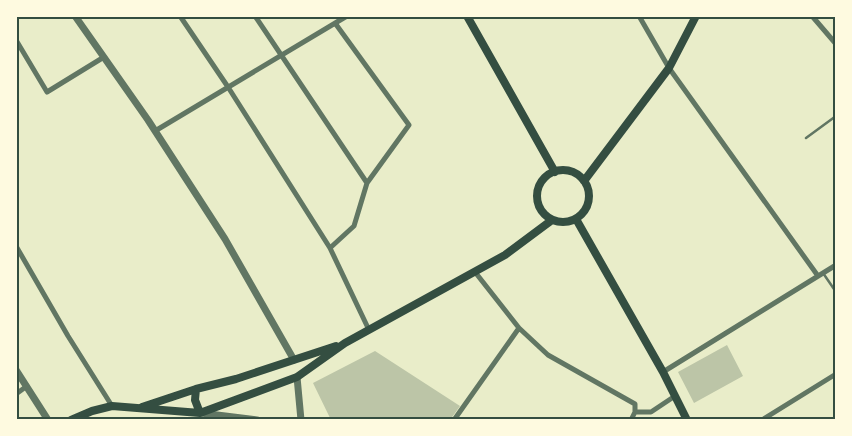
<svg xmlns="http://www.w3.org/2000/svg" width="852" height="436" viewBox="0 0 852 436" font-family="'Titillium Web',sans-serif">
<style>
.building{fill:#bcc5a7}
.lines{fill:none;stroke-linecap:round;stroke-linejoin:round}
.service{stroke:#617663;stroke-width:2.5}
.minor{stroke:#617663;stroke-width:5}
.tertiary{stroke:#617663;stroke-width:7}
.secondary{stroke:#344e41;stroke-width:8}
.neatline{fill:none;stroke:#344e41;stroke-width:2}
</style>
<rect width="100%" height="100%" fill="#e9edc9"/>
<!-- building -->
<path class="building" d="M727,345L743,376L694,403L678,372Z
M375,351L460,406L450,420H331L313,383Z"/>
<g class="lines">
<!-- service -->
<path class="service" d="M806,138L836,116
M823,273L836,292"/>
<!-- minor -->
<path class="minor" d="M180,16L228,87L330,248L369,330
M255,16L367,183
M639,16L669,68L818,276
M812,16L836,44
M16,40L47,92L104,57
M155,131L347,16
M16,246L68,336L112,406
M330,248L354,226L367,183L409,125L335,23
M475,272L519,328L548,355L635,404V412L631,420
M663,372L836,265
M16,394L27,386
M635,412H651L675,396
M454,420L519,328
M762,420L836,374"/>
<!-- tertiary -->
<path class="tertiary" d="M75,16L148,120L225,239L294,360
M16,370L48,420
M297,377L301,420
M201,413L257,420"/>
<!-- secondary -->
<path class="secondary" d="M467,16L555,172
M537 196a26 26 0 1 1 52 0a26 26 0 1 1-52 0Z
M584,181L669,68L696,16
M576,219L663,372L687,420
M196,389L195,400L200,413
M142,407L196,389L236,379L336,346
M71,420L92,411L112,406L200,413L297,377L345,343L505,255L552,220"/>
</g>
<!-- border -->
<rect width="852" height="436" fill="none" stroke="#fefae0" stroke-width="35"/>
<rect x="18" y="18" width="816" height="400" class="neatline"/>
</svg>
